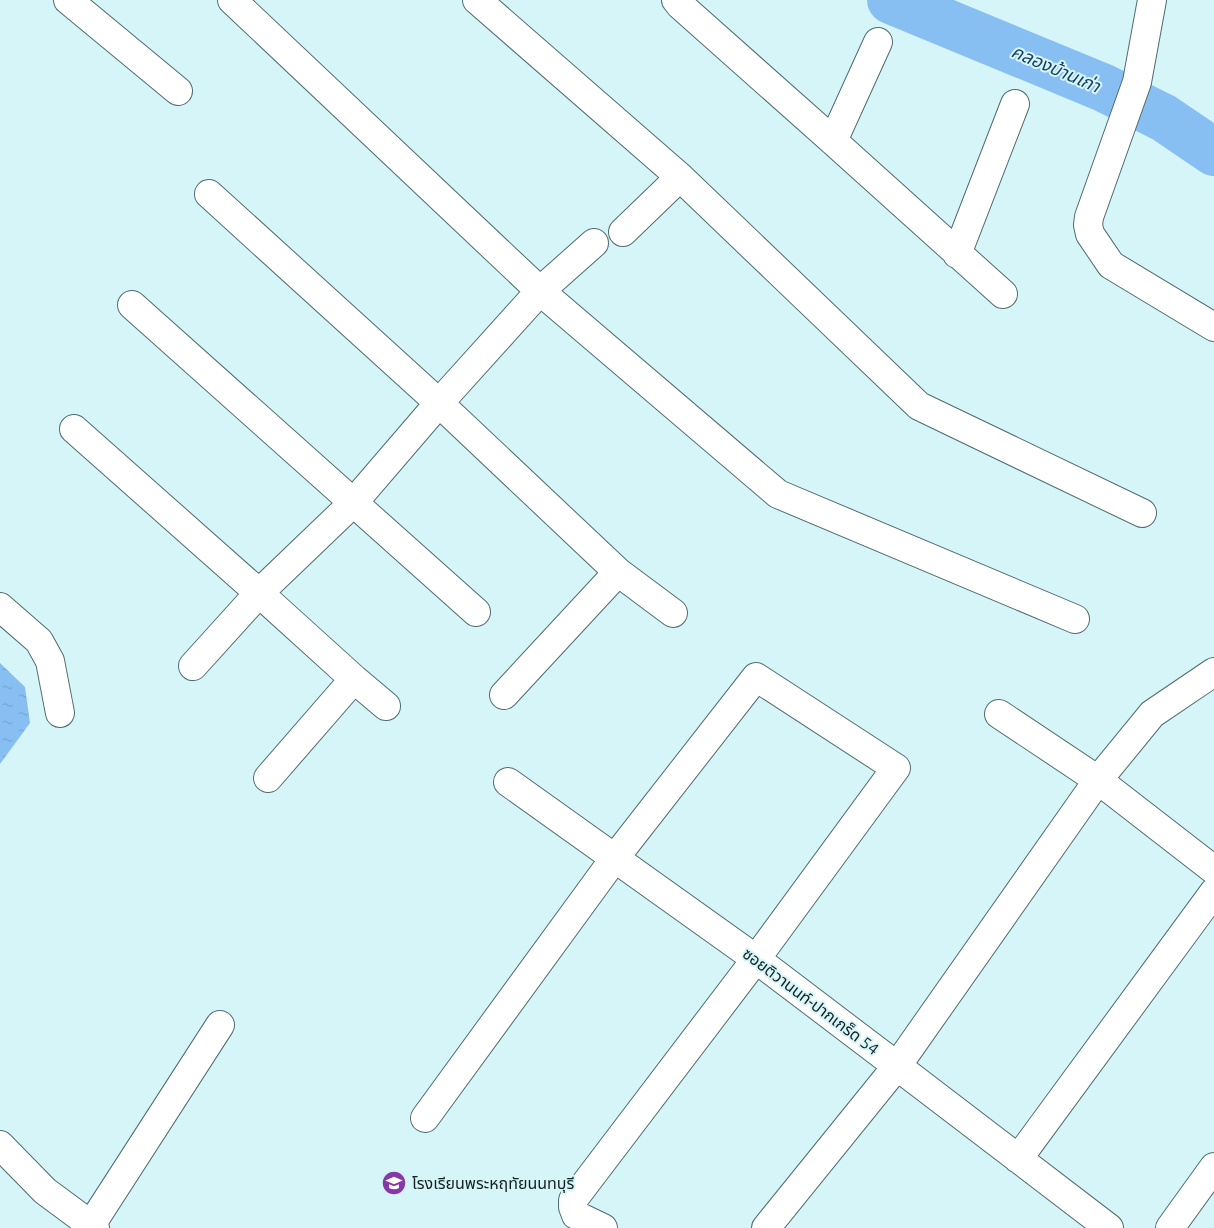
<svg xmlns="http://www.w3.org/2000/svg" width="1214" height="1228" viewBox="0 0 1214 1228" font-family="Ubuntu,'Noto Sans Thai',sans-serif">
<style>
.water{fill:url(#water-ripples)}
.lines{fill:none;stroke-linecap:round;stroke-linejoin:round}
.river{stroke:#88bff3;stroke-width:48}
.minor-casing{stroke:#506c6e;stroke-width:30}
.minor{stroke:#fff;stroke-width:28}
.labels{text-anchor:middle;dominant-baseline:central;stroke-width:4;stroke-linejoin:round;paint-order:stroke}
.street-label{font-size:16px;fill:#142021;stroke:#d6f5f8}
.poi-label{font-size:16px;fill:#142021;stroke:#d6f5f8;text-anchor:start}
.water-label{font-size:18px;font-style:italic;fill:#133c5e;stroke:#d6f5f8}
</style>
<defs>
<pattern id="water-ripples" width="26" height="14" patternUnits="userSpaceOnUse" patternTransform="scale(1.25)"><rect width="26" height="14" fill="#88bff3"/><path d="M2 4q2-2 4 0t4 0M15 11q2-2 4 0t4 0" fill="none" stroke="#74a4d0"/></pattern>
</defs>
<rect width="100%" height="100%" fill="#d6f5f8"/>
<!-- water -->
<path class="water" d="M0,663L25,687L30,723L0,764Z"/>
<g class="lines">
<!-- river -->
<path class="river" d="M891,0L1104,88L1164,118L1214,152"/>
<!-- minor casing -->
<g class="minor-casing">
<path id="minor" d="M68,0L178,91
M232,0L540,291L778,494L1075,619
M477,0L680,177L919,406L1142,513
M676,0L680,5L833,141L1003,294
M1152,0L1137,82L1089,217L1088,225L1090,234L1111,265L1214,327
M833,141L878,42
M209,194L439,403L618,572L673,613
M623,232L680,177
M957,254L1015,104
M132,305L476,612
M74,429L259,593L354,502L439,403L540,291L594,243
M0,607L39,641L50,661L60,713
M193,666L259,593L354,679L386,706
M504,695L618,572
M999,714L1098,780L1214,870
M268,778L354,679
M508,782L756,959L897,1066L1109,1228
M425,1118L614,859L756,677L896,768L756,959L573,1200V1207L576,1215L603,1228
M0,1145L45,1191L95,1228
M1018,1159L1214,892
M91,1225L220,1025
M766,1228L897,1066L1098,780L1152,714L1214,672
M1170,1228L1214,1167"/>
</g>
<!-- minor -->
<use href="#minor" class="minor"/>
</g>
<!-- icons -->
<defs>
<g id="school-disc" transform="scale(1.25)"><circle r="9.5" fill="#8638a9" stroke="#d6f5f8"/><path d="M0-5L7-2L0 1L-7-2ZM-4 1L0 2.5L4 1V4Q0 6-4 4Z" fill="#fff"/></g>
</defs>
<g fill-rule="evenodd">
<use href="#school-disc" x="394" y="1183"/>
</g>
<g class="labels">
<!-- street labels -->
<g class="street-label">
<text transform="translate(811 1001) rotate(37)">ซอยติวานนท์-ปากเกร็ด 54</text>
</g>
<!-- poi labels -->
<g class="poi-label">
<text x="412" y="1183">โรงเรียนพระหฤทัยนนทบุรี</text>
</g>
<!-- water labels -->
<g class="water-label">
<text transform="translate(1056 68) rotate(23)">คลองบ้านเก่า</text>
</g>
</g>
</svg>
